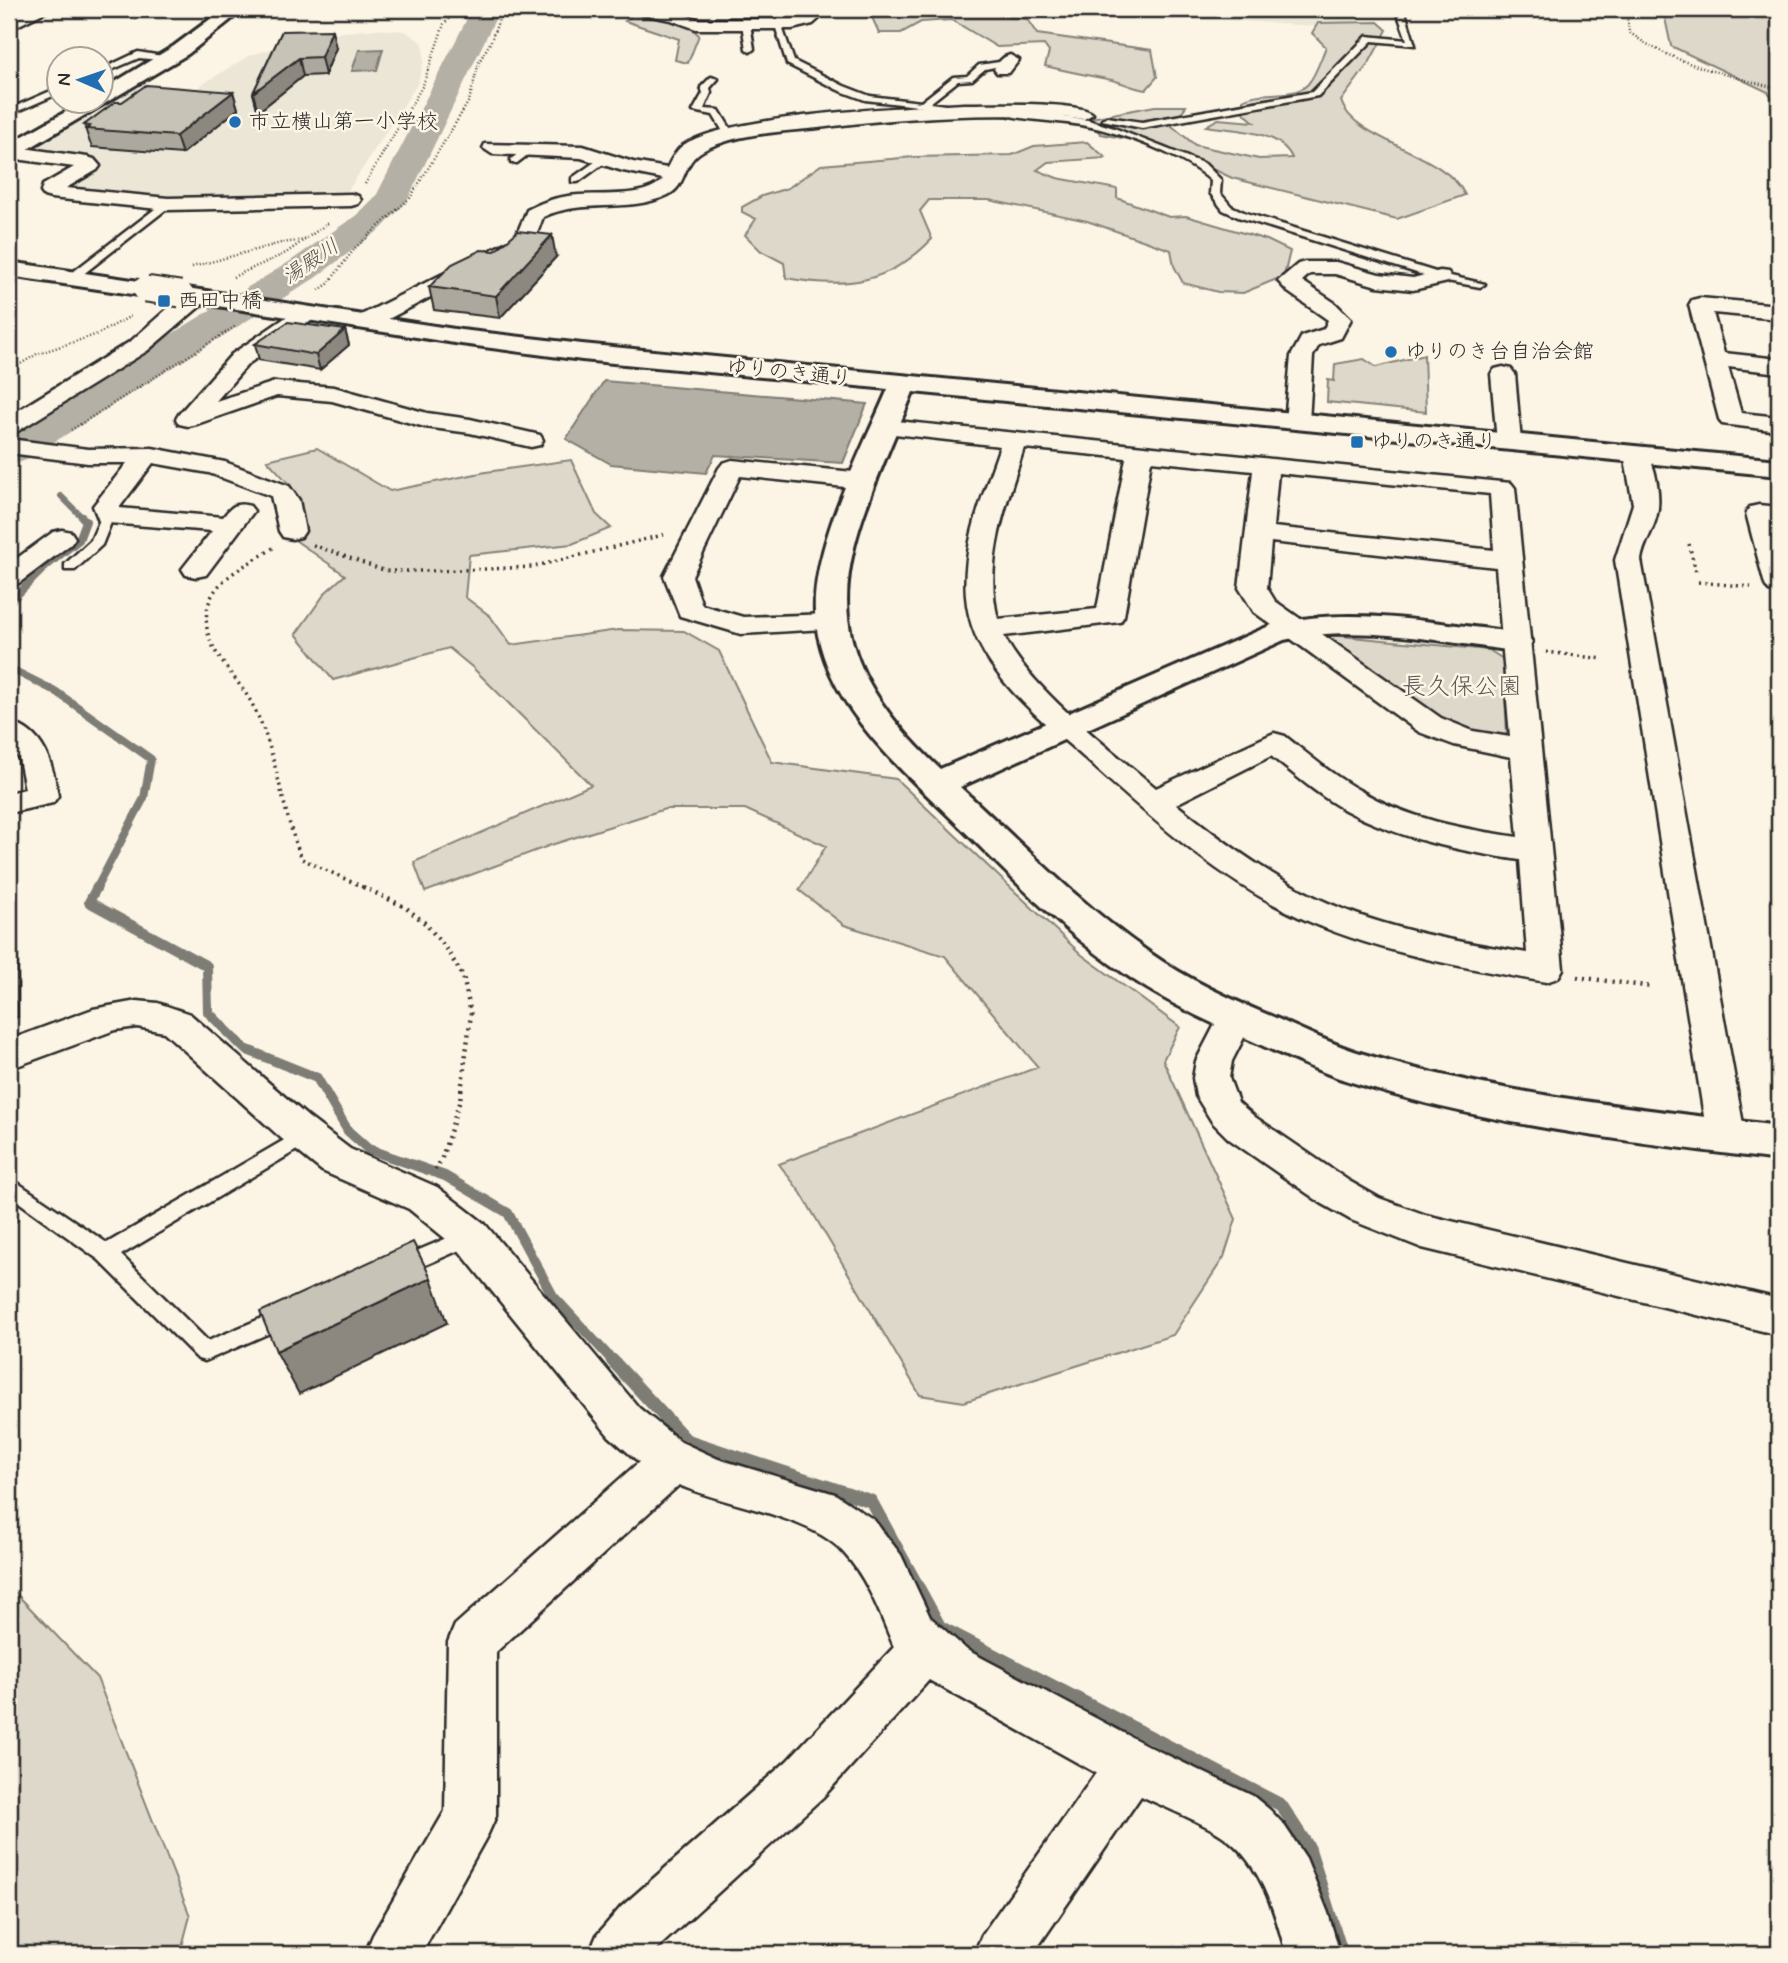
<svg xmlns="http://www.w3.org/2000/svg" width="1788" height="1963" viewBox="0 0 1788 1963" font-family="Mynerve,'Klee One',sans-serif">
<style>
.built{fill:#ece6d7}
.green{fill:#ded8ca;stroke:#84827a;stroke-width:2}
.water{fill:#b4b0a5;stroke:#7d7b74;stroke-width:2}
.lines{fill:none;stroke-linecap:round;stroke-linejoin:round}
.stream-far3{stroke:#7d7b74;stroke-width:6}
.stream-far2{stroke:#7d7b74;stroke-width:8}
.stream-far1{stroke:#7d7b74;stroke-width:10}
.stream{stroke:#7d7b74;stroke-width:13}
.river{fill:#b4b0a5;fill-rule:evenodd}
.service-casing{stroke:#2b2b2b;stroke-width:5}
.minor-casing{stroke:#2b2b2b;stroke-width:5}
.tertiary-casing{stroke:#2b2b2b;stroke-width:6}
.secondary-casing{stroke:#2b2b2b;stroke-width:6}
.path-far2{stroke:#2b2b2b;stroke-width:2.5;stroke-dasharray:1 2.5;stroke-linecap:butt}
.path-far1{stroke:#2b2b2b;stroke-width:3.5;stroke-dasharray:2 4.5;stroke-linecap:butt}
.path{stroke:#2b2b2b;stroke-width:4.5;stroke-dasharray:2 5;stroke-linecap:butt}
.service{fill:#fcf5e5;fill-rule:evenodd}
.minor{fill:#fcf5e5;fill-rule:evenodd}
.tertiary{fill:#fcf5e5;fill-rule:evenodd}
.secondary{fill:#fcf5e5;fill-rule:evenodd}
.tertiary-bridge-casing{stroke:#2b2b2b;stroke-width:29;stroke-linecap:butt}
.tertiary-bridge{stroke:#fcf5e5;stroke-width:25}
.wall{fill:#aca89d;stroke:#2b2b2b;stroke-width:2}
.shaded-wall{fill:#8c8880;stroke:#2b2b2b;stroke-width:2}
.building{fill:#c8c3b7;stroke:#2b2b2b;stroke-width:2}
.poi-dot{fill:#1f6fb2;stroke:#fcf5e5;stroke-width:2.5}
.labels{text-anchor:middle;dominant-baseline:central;stroke-width:5;stroke-linejoin:round;paint-order:stroke}
.far-poi-label{font-size:21px;fill:#2b2b2b;stroke:#fcf5e5;text-anchor:start}
.far-water-label{font-size:21px;font-style:italic;fill:#545350;stroke:#fcf5e5}
.far-street-label{font-size:21px;fill:#2b2b2b;stroke:#fcf5e5}
.park-label{font-size:24px;fill:#585653;stroke:#fcf5e5}
</style>
<rect width="100%" height="100%" fill="#fcf5e5"/>
<filter id="ink" filterUnits="userSpaceOnUse"><feTurbulence type="fractalNoise" baseFrequency=".0143" numOctaves="2"/><feDisplacementMap in="SourceGraphic" scale="14" xChannelSelector="R" yChannelSelector="G"/><feConvolveMatrix kernelMatrix="1 2 1 2 8 2 1 2 1" color-interpolation-filters="sRGB"/></filter>
<g filter="url(#ink)">
<!-- built -->
<path class="built" d="M1074,9H1367L1354,29Z
M377,29L405,31L423,43L424,60L418,83L342,200L133,201L63,191L97,166L32,150L135,88L187,94L248,56L322,34Z"/>
<!-- green -->
<path class="green" d="M648,9H712V12L689,13L691,28L699,35L688,63L675,60L679,39L625,21L633,14H644Z
M899,9H994L1000,16L1027,19L1037,34L1152,50L1157,77L1146,90C1130,88 1121,81 1107,79C1086,75 1066,71 1045,66L1049,52L1044,45L997,47L952,20L921,22L901,33H879L871,15Z
M1653,9H1779V107L1768,92L1671,46L1665,18Z
M1378,22L1387,30L1369,63L1341,101C1353,141 1445,152 1465,195L1397,219L1232,178L1164,146L1101,134L1085,119L1155,106H1186L1172,126L1195,145L1259,159L1292,158C1279,129 1233,131 1206,126L1218,119L1254,122L1243,112V100C1261,89 1293,100 1308,84C1316,75 1321,58 1326,47L1312,33L1318,23Z
M1087,142L1106,158L1048,162L1037,170L1057,178L1117,189V198L1169,217L1186,216L1267,240L1290,251L1284,276L1243,293L1218,292L1183,283L1174,266L1171,250L1087,221L989,200H929L920,211L932,239C889,284 845,289 786,278L784,263L761,251L745,235L756,219L742,212V207L762,196L788,188L821,165L914,157L1012,155L1034,146Z
M1424,355L1426,412L1327,402L1328,380L1334,381L1335,364L1364,359L1376,367Z
M317,448L390,491L486,472L571,460L596,514L611,528L572,544L469,555L465,597L490,616L511,645L618,630L684,631L719,651L772,762L896,779L1082,955L1180,1027L1163,1060L1236,1219L1224,1257L1173,1335L964,1402L920,1395L801,1193L779,1164L1038,1067L945,956L844,925L799,890L826,846L745,809H665L551,845L425,892L414,862L591,785L472,667L449,648L333,680L296,634L326,592L345,575L295,540C302,492 300,496 267,460Z
M1330,635L1489,650L1503,659L1507,734C1468,754 1358,664 1325,640Z
M9,1586L97,1678L190,1916L180,1954H9Z"/>
<!-- water -->
<path class="water" d="M383,49L377,70L352,71L359,50Z
M604,381L867,404L843,463L715,455L706,473L611,464L566,439Z"/>
<g class="lines">
<!-- stream-far3 -->
<path class="stream-far3" d="M61,496L84,519"/>
<!-- stream-far2 -->
<path class="stream-far2" d="M9,603L44,568L79,540L86,521L82,517
M9,668L55,691L151,759L144,798L96,889"/>
<!-- stream-far1 -->
<path class="stream-far1" d="M97,887L89,902L207,966L208,1012L245,1049L317,1078L348,1131L368,1149L445,1176L508,1213L553,1296L613,1361"/>
<!-- stream -->
<path class="stream" d="M612,1360L686,1440L871,1501L940,1627L1281,1805L1309,1848L1342,1954"/>
<!-- river -->
<path class="river" d="M472,9H500L407,201L382,228L315,278L24,461L9,465V434L289,262L358,214L376,196Z"/>
<!-- service casing -->
<g class="service-casing">
<path id="service" d="M1396,9H1404L1415,45L1372,41L1318,96L1142,128L1102,120L1107,117L1142,122L1312,92L1367,36L1407,40Z
M746,22L750,24L754,49L750,52L746,49L742,24Z
M774,22L781,24L794,61L844,86L870,96L921,102L953,77L967,76L979,65L1006,61L1010,64L985,69L972,80L958,81L930,103L953,106V110L865,100L838,90L787,64Z
M138,52L174,58L170,61L139,58L102,74V69Z
M711,77L718,79L710,88L711,93L704,109L719,110L735,136L733,138H727L713,115L693,111L703,93L701,87Z
M60,87V93L9,115V109Z
M1013,111L1088,120L1114,128L1205,164L1221,180L1220,193L1231,206L1246,213L1442,274L1485,284L1480,287L1436,279L1238,217L1223,210L1210,193L1211,181C1187,157 1120,132 1086,126C1061,121 1035,121 1010,116L1008,114Z
M526,148L534,150L517,163H511V159Z
M602,157L610,159L578,182H572V178Z
M164,202L173,204L77,279H69V275Z
M108,511L114,515L102,545L75,570H65V564L91,540L102,515Z
M305,1128L312,1131L314,1136L312,1141L121,1255L208,1341L288,1307L295,1310L298,1316L295,1322L205,1361L198,1359L99,1260L9,1195V1177L107,1243Z
M471,1228L478,1230L481,1236L478,1242L407,1273L400,1276L393,1273L390,1267L393,1261Z"/>
</g>
<!-- minor casing -->
<g class="minor-casing">
<path id="minor" d="M30,9H51L9,30V19Z
M629,9H662L698,19H792L815,10L823,15L813,24L792,29H696L671,20L631,12Z
M1010,55L1019,60L1009,73H997L994,69C999,62 1002,57 1010,55Z
M963,104C984,104 1082,101 1093,114L1084,119C994,111 907,117 818,128C781,132 742,133 708,148C680,160 689,185 668,195C628,214 582,198 543,217L535,239L523,249L371,328H355L352,323L355,318L509,241L516,236L527,210C540,203 554,198 568,196C594,192 646,200 663,179L623,171L581,158L492,154L483,148L485,144L583,146L633,162L667,168C671,160 675,152 682,146C725,115 905,107 963,104Z
M9,146L87,157L94,159L100,166L97,170L66,188L168,198L351,194L358,196L361,200L358,204L351,206L168,210L51,198L44,196L41,192L43,185L74,167L9,158Z
M1305,262H1336L1379,274L1413,278L1440,271L1448,272L1451,277L1448,282L1413,290L1377,286L1335,274H1310L1302,281L1335,303L1351,319L1341,338L1319,345L1313,356L1309,422L1306,427L1297,429L1288,427L1285,422L1291,356L1302,336L1324,329L1328,320L1288,292L1278,281L1298,264Z
M200,290L208,292L211,297L147,351L18,431L9,433V416L131,341L175,302Z
M1700,298L1779,305V319L1713,313L1724,353L1779,359V373L1728,367L1741,413L1779,417V431L1722,424L1719,419L1689,305L1692,300Z
M306,307L314,309L317,314L314,319L248,364L216,401L275,382L334,387L427,413L470,419L540,435L543,440L540,445L531,447L470,433L425,427L332,401L277,396L197,424L188,426L179,424L176,419L179,414L232,354L298,309Z
M1503,367L1511,369L1515,374L1521,442L1518,447L1509,449L1500,447L1497,442L1491,374L1495,369Z
M886,420L1511,483L1515,488L1563,969L1558,978L1546,982C1466,968 1385,954 1310,922C1226,886 1155,822 1088,761C1041,719 977,672 967,605C959,551 983,496 1000,446L877,432L874,427L877,422ZM1024,448L1126,458L1097,609L998,619C983,561 1007,503 1024,448ZM1151,461L1253,471L1239,588L1254,612L1419,732L1454,745L1511,757L1518,837C1462,829 1408,819 1359,790C1332,775 1309,755 1285,736L1274,733L1156,788C1110,749 1030,689 1004,636L1120,622L1124,616ZM1278,473L1490,494L1494,550L1273,527ZM1271,542L1496,567L1510,737L1473,731L1441,718L1275,601L1267,588ZM1271,756C1295,775 1318,795 1345,810C1399,839 1460,851 1520,860L1527,953C1451,941 1372,927 1303,891C1257,867 1216,836 1176,804Z
M9,439L88,449L152,448L225,462L289,486L299,500L305,531L301,537L292,539L283,537L279,531L271,496L209,473L153,463L119,508L223,517C232,506 236,502 250,506L254,511L206,575L196,577L186,575L182,569L212,531L108,523L99,521L93,506L127,463H88L9,453Z
M1636,447L1645,449C1656,465 1662,500 1656,518C1652,533 1643,545 1641,560L1745,1135L1739,1146L1726,1150L1713,1146L1707,1135L1615,560L1633,504L1624,454L1627,449Z
M732,460L864,473L873,476L877,481L873,486L864,489L740,476L692,576L702,605L743,617L831,614L841,616L845,622L841,628L741,634L680,616L664,576L719,468L723,463Z
M1759,505L1779,507V523L1775,522L1779,538V593L1769,591L1765,585L1746,513L1750,507Z
M62,530L71,532L75,538L71,544L19,583L9,585V564L53,532Z
M9,722C44,731 53,764 58,796L53,803L9,813V793L25,789L19,759L9,746Z
M137,1001L158,1003L190,1014L308,1117L350,1149L437,1187L485,1224L639,1408L681,1442L718,1459L835,1494L874,1520L901,1555L930,1617L967,1650L1150,1747L1253,1796L1270,1810L1284,1825L1306,1858L1328,1913L1340,1954H1286C1274,1908 1259,1856 1215,1831C1191,1818 1165,1807 1141,1796L1033,1954H974L982,1935L1096,1773L929,1680L823,1797L651,1954H589L597,1935L621,1907L787,1761L894,1647C880,1614 868,1579 843,1552C809,1515 726,1506 679,1485L496,1652V1816L488,1834L421,1954H365L373,1935L445,1811L448,1642L455,1625L639,1462L609,1436L457,1248L409,1209L322,1171L281,1138L164,1032L137,1027L115,1030L9,1069V1040L93,1009Z
M1236,1005L1249,1009L1254,1018L1232,1061L1229,1078L1238,1102L1255,1117L1349,1181L1379,1198L1426,1215L1779,1299V1335L1422,1248L1351,1220L1321,1203L1229,1139L1212,1122L1196,1096L1193,1078L1196,1061L1223,1009Z"/>
</g>
<!-- tertiary casing -->
<g class="tertiary-casing">
<path id="tertiary" d="M9,262L146,282L154,284L158,289L154,294L146,296L9,276Z
M180,287L461,330L582,344L1779,460V476L913,392C848,552 794,632 940,769L1274,624C1335,610 1396,617 1457,625C1480,628 1504,630 1527,635L1532,642L1527,649L1516,651C1440,642 1360,623 1284,640L960,787C1021,843 1078,903 1147,951C1188,980 1232,1000 1278,1019C1307,1032 1336,1046 1367,1055C1500,1096 1641,1108 1779,1126V1160C1635,1142 1486,1126 1348,1081C1314,1070 1282,1054 1250,1040C1206,1021 1164,1001 1125,974C1062,932 1010,875 956,823C899,767 828,708 816,624C806,555 861,453 888,389L582,360L461,344L172,299L168,294L172,289Z"/>
</g>
<!-- secondary casing -->
<g class="secondary-casing">
<path id="secondary" d="M224,9H244L188,54L16,156L9,158V144L83,102H102V90L174,46Z"/>
</g>
<!-- path-far2 -->
<path class="path-far2" d="M1244,9L1261,13L1335,16H1342L1348,9
M1626,9L1629,32C1671,64 1729,75 1779,89
M365,184L423,85L444,24L458,9
M192,267L281,243L306,240
M233,277L286,253L328,223
M319,290L328,284L355,248L410,198L469,101L479,62L490,43L503,9
M9,371L37,354L98,334L131,316
M71,430L236,326
M9,499L14,490L16,470"/>
<!-- path-far1 -->
<path class="path-far1" d="M1689,544L1696,572
M313,545L386,571H436L532,567L667,534
M273,548C252,563 217,576 209,603C196,644 233,670 251,702C278,751 280,808 302,859L367,889
M1698,582L1751,587
M1546,652L1603,659"/>
<!-- path -->
<path class="path" d="M363,887L405,907L425,923L445,947L463,976L471,1014L460,1100L441,1161L435,1169
M1577,977L1652,987"/>
<!-- service -->
<use href="#service" class="service"/>
<!-- minor -->
<use href="#minor" class="minor"/>
<!-- tertiary -->
<use href="#tertiary" class="tertiary"/>
<!-- secondary -->
<use href="#secondary" class="secondary"/>
<!-- tertiary-bridge casing -->
<g class="tertiary-bridge-casing">
<path id="tertiary-bridge" d="M146,289L180,294"/>
</g>
<!-- tertiary-bridge -->
<use href="#tertiary-bridge" class="tertiary-bridge"/>
</g>
<!-- wall -->
<path class="wall" d="M282,31L336,48L325,75L303,76L258,112L253,93Z
M233,92L238,109L182,154L92,147L91,144L90,143L84,125L122,102Z
M556,257L500,318L434,310L429,287Z
M345,330L349,345L320,370L259,360L255,344Z"/>
<!-- shaded-wall -->
<path class="shaded-wall" d="M332,30L336,48L325,75L321,57Z
M299,58L303,76L258,112L253,93Z
M233,92L238,109L182,154L176,136Z
M552,235L556,257L500,318L496,296Z
M345,330L349,345L320,370L316,355Z
M9,913L17,929L18,1017L9,1019Z
M9,1206L18,1220L9,1227Z
M431,1278L447,1323L299,1394L276,1351Z"/>
<!-- building -->
<path class="building" d="M332,30L321,57L299,58L253,93L282,31Z
M146,85L233,92L176,136L86,129L90,126L84,125L115,102H122Z
M518,231L552,235L496,296L429,287L452,264L481,250L495,251Z
M288,322L345,330L316,355L255,344Z
M413,1242L431,1278L276,1351L260,1312Z"/>
</g>
<!-- markers -->
<g class="poi-dot">
<circle cx="235" cy="122" r="7"/>
<rect x="157" y="294" width="14" height="14" rx="3.5"/>
<circle cx="1391" cy="352" r="7"/>
<rect x="1350" y="435" width="14" height="14" rx="3.5"/>
</g>
<g class="labels">
<!-- far-poi labels -->
<g class="far-poi-label">
<text x="249" y="122">市立横山第一小学校</text>
<text x="178" y="301">西田中橋</text>
<text x="1405" y="352">ゆりのき台自治会館</text>
<text x="1371" y="442">ゆりのき通り</text>
</g>
<!-- far-water labels -->
<g class="far-water-label">
<text transform="translate(311 262) rotate(-34)">湯殿川</text>
</g>
<!-- far-street labels -->
<g class="far-street-label">
<text transform="translate(789 373) rotate(6)">ゆりのき通り</text>
</g>
<!-- park labels -->
<g class="park-label">
<text x="1462" y="687">長久保公園</text>
</g>
</g>
<!-- margin -->
<rect width="1788" height="1963" fill="none" stroke="#fcf5e5" stroke-width="35"/>
<rect x="18" y="18" width="1753" height="1928" fill="none" stroke="#2b2b2b" stroke-width="2.5" filter="url(#ink)"/>
<!-- north arrow -->
<g transform="translate(80 80) rotate(272)"><circle r="33" fill="#fcf5e5" stroke="#a8a49b" stroke-width="2"/>
<path d="M0-5L12 26L0 18L-12 26Z" fill="#1f6fb2"/>
<text y="-10" font-size="19" font-weight="bold" text-anchor="middle" fill="#2b2b2b">N</text>
</g>
</svg>
